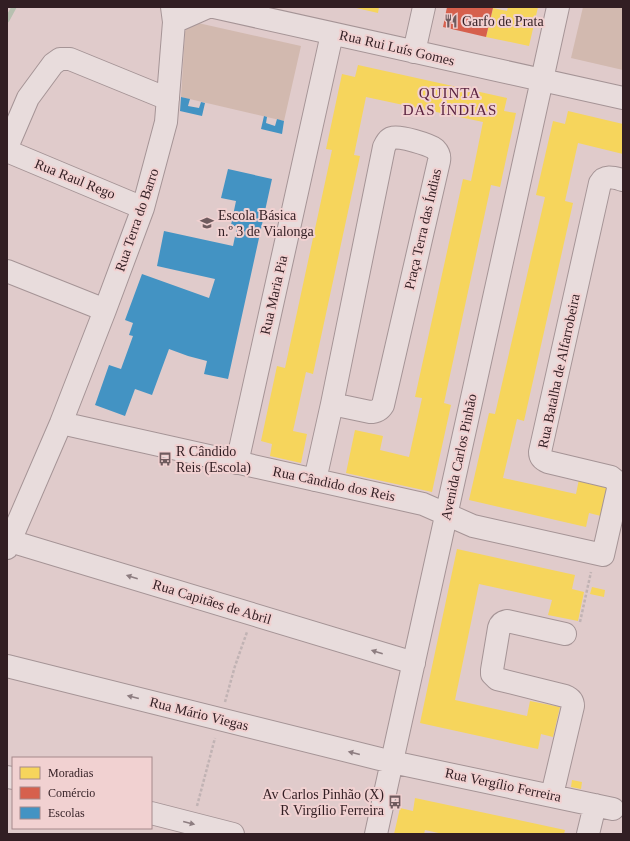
<svg xmlns="http://www.w3.org/2000/svg" width="630" height="841" viewBox="0 0 630 841" font-family="'Times New Roman',serif">
<style>
.green{fill:#d2b9af}
.homes{fill:#f6d55c}
.shops{fill:#d6604d}
.schools{fill:#4393c3}
.lines{fill:none;stroke-linecap:round;stroke-linejoin:round}
.stream{stroke:#b7c0b0;stroke-width:5}
.minor-casing{stroke:#a59496;stroke-width:24}
.path{stroke:#c1b3b4;stroke-width:2.5;stroke-dasharray:3 2;stroke-linecap:butt}
.minor{stroke:#e8dcdc;stroke-width:22}
.oneway{fill:#8d7d80}
.labels{text-anchor:middle;dominant-baseline:central;stroke-width:4;stroke-linejoin:round;paint-order:stroke}
.poi-label{font-size:14px;fill:#321e23;stroke:#f1d1d1;text-anchor:start}
.street-label{font-size:14px;fill:#321e23;stroke:#f1d1d1}
.neighbourhood-label{font-size:15px;letter-spacing:1px;fill:#5a223f;stroke:#f1d1d1}
</style>
<rect width="100%" height="100%" fill="#e0cbcb"/>
<!-- green -->
<path class="green" d="M583,7H623V70L571,58Z
M198,23L301,46L284,121L181,97L185,32L187,27Z"/>
<!-- homes -->
<path class="homes" d="M352,7H379L378,13Z
M508,7H538L529,46L486,37L493,8L507,11Z
M358,65L507,98L504,111L516,113L500,187L491,185L444,403L451,405L432,492L346,473L355,430L383,436L380,450L409,457L422,398L415,397L463,179L471,181L483,122L366,97L354,155L360,156L313,374L306,372L293,431L307,434L301,463L270,456L272,444L261,441L277,366L285,368L332,150L326,149L342,74L355,77Z
M568,111L623,124V154L578,143L565,201L573,203L524,421L517,419L503,478L576,494L579,479L608,486L601,516L589,513L586,527L469,500L489,413L495,414L545,197L536,195L553,121L565,124Z
M457,549L575,575L572,589L584,592L578,621L548,615L552,600L479,584L455,700L527,716L530,701L560,707L553,737L541,734L538,749L420,723Z
M592,587L605,590L604,597L590,594Z
M572,780L582,782L581,789L571,787Z
M415,798L565,830L564,834H443L425,830L424,834H394L400,808L413,811Z"/>
<!-- shops -->
<path class="shops" d="M447,7H488L493,8L486,37L443,27Z"/>
<!-- schools -->
<path class="schools" d="M181,97L190,99L188,106L199,108L201,102L205,103L202,116L180,111Z
M264,116L267,117L266,123L275,126L277,119L284,121L282,134L261,129Z
M228,169L272,179L228,379L204,374L207,361L188,356L169,349L152,395L135,389L125,416L95,405L109,365L121,369L133,336L129,335L133,323L125,320L142,274L209,298L215,279L157,266L164,231L233,246L237,227L231,225L236,201L221,198Z"/>
<g class="lines">
<!-- stream -->
<path class="stream" d="M7,20L14,7"/>
<!-- minor casing -->
<g class="minor-casing">
<path id="minor" d="M174,22L208,7H214L623,98
M414,52L424,7
M7,147L28,98L53,64L60,59H70L168,99
M7,151L143,208
M7,271L105,310
M61,423L423,504L473,526L603,555L618,489L617,482L611,477L548,462C543,460 540,457 540,452L600,183C605,174 615,178 623,180
M237,463L332,34
M315,480L332,404L384,147C386,143 388,139 392,138C399,135 430,145 435,149C439,153 440,156 439,161L383,405C380,410 376,412 370,412L332,404
M10,541L414,663
M7,548L61,423L105,310L143,208L166,122L174,22L172,7
M7,666L392,762L613,809
M7,777L13,778
M552,795L573,706C573,700 570,698 565,696L497,679L492,674V670L499,628C500,624 502,622 507,621L565,634
M151,813L233,834
M376,834L558,7
M588,834L595,805"/>
</g>
<!-- path -->
<path class="path" d="M580,622L591,572
M225,702L235,666L247,632
M197,806L215,738"/>
<!-- minor -->
<use href="#minor" class="minor"/>
</g>
<!-- one-way arrows -->
<defs><path id="oneway-solid" d="M-6-.8H1V-3.2L6.5 0L1 3.2V.8H-6Z"/></defs>
<g class="oneway">
<use href="#oneway-solid" transform="translate(132 577) rotate(-163)"/>
<use href="#oneway-solid" transform="translate(377 652) rotate(-163)"/>
<use href="#oneway-solid" transform="translate(133 697) rotate(-166)"/>
<use href="#oneway-solid" transform="translate(354 753) rotate(-166)"/>
<use href="#oneway-solid" transform="translate(189 823) rotate(14)"/>
</g>
<!-- icons -->
<defs>
<g id="restaurant-bare" transform="scale(1.08)"><path d="M-5-6h1v4h1v-4h1v4h1v-4h1v5L-1.5 .5V6h-2V.5L-5-1ZM5-6V6H3V1.5H1.5Q1.5-4 5-6Z" fill="#6f5b5e" stroke="#f1d1d1" stroke-width="2.5" paint-order="stroke"/></g>
<g id="school-bare" transform="scale(1.08)"><path d="M0-5L7-2L0 1L-7-2ZM-4 1L0 2.5L4 1V4Q0 6-4 4Z" fill="#6f5b5e" stroke="#f1d1d1" stroke-width="2.5" paint-order="stroke"/></g>
<g id="bus-bare" transform="scale(1.08)"><path d="M-5-6H5V4H4V6H2V4H-2V6H-4V4H-5ZM-3.5-4V0h7V-4ZM-3.5 1.2v1.5H-2V1.2ZM2 1.2v1.5H3.5V1.2Z" fill="#6f5b5e" stroke="#f1d1d1" stroke-width="2.5" paint-order="stroke"/></g>
</defs>
<g fill-rule="evenodd">
<use href="#restaurant-bare" x="451" y="21"/>
<use href="#school-bare" x="207" y="223"/>
<use href="#bus-bare" x="165" y="459"/>
<use href="#bus-bare" x="395" y="802"/>
</g>
<g class="labels">
<!-- poi labels -->
<g class="poi-label">
<text x="462" y="21">Garfo de Prata</text>
<text x="218" y="215">Escola Básica<tspan x="218" dy="16">n.º 3 de Vialonga</tspan></text>
<text x="176" y="451">R Cândido<tspan x="176" dy="16">Reis (Escola)</tspan></text>
<text x="384" y="794" text-anchor="end">Av Carlos Pinhão (X)<tspan x="384" dy="16">R Virgílio Ferreira</tspan></text>
</g>
<!-- street labels -->
<g class="street-label">
<text transform="translate(397 48) rotate(13)">Rua Rui Luís Gomes</text>
<text transform="translate(75 179) rotate(22)">Rua Raul Rego</text>
<text transform="translate(137 220) rotate(-71)">Rua Terra do Barro</text>
<text transform="translate(423 229) rotate(-77)">Praça Terra das Índias</text>
<text transform="translate(274 295) rotate(-77)">Rua Maria Pia</text>
<text transform="translate(559 371) rotate(-78)">Rua Batalha de Alfarrobeira</text>
<text transform="translate(459 457) rotate(-78)">Avenida Carlos Pinhão</text>
<text transform="translate(334 484) rotate(12)">Rua Cândido dos Reis</text>
<text transform="translate(212 602) rotate(17)">Rua Capitães de Abril</text>
<text transform="translate(199 714) rotate(14)">Rua Mário Viegas</text>
<text transform="translate(503 785) rotate(12)">Rua Vergílio Ferreira</text>
</g>
<!-- neighbourhood labels -->
<g class="neighbourhood-label">
<text x="450" y="93">QUINTA<tspan x="450" dy="17">DAS ÍNDIAS</tspan></text>
</g>
</g>
<!-- border -->
<rect width="630" height="841" fill="none" stroke="#321e23" stroke-width="16"/>
<!-- legend -->
<rect x="12" y="757" width="140" height="72" fill="#f1d1d1" stroke="#a5898b"/>
<rect x="20" y="767" width="20" height="12" fill="#f6d55c" stroke="#a5898b"/>
<text x="48" y="777" font-size="12" fill="#321e23">Moradias</text>
<rect x="20" y="787" width="20" height="12" fill="#d6604d" stroke="#a5898b"/>
<text x="48" y="797" font-size="12" fill="#321e23">Comércio</text>
<rect x="20" y="807" width="20" height="12" fill="#4393c3" stroke="#a5898b"/>
<text x="48" y="817" font-size="12" fill="#321e23">Escolas</text>
</svg>
